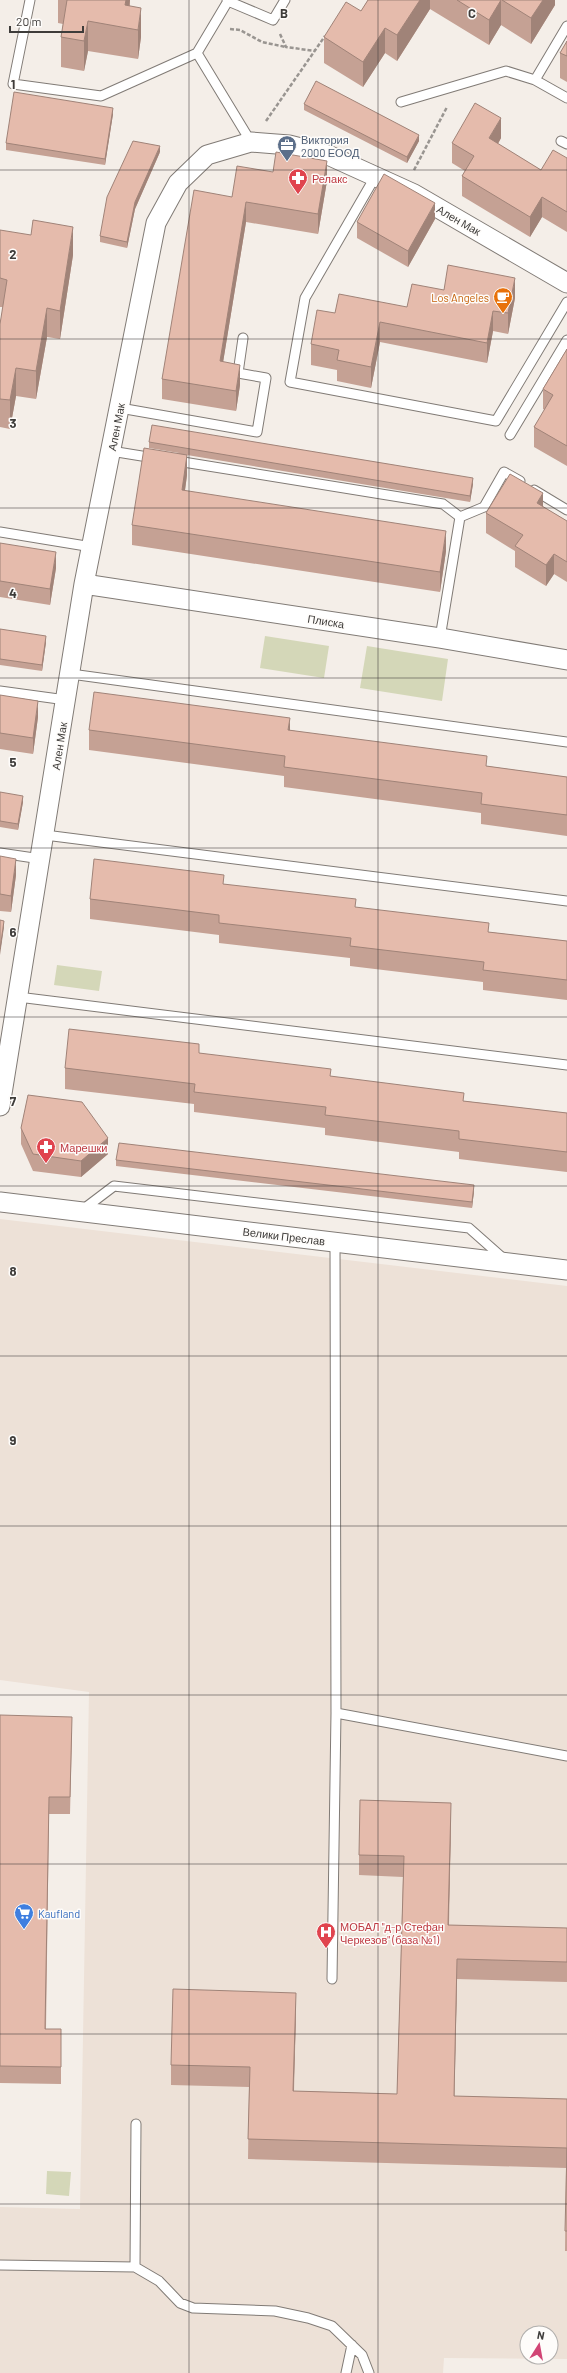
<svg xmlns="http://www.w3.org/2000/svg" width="567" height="2373" viewBox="0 0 567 2373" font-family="Barlow,sans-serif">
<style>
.built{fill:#ede1d7;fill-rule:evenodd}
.green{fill:#d4d7b8}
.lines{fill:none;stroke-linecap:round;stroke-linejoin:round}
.lane-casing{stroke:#817b76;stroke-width:11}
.street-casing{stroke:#817b76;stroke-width:21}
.path{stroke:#999591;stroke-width:2.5;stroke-dasharray:4 2;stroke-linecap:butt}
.lane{stroke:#fff;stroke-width:9}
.street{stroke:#fff;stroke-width:19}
.wall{fill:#c5a194}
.shaded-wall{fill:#a08378}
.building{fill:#e5bbac;stroke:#a08378}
.grid{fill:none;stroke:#3e3c3a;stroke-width:1;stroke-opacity:0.55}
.labels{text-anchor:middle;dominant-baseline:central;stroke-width:3;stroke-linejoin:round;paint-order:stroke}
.service-label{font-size:11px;fill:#4e5e75;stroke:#fefcfa;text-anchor:start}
.health-label{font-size:11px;fill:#be3a42;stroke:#fefcfa;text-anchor:start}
.street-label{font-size:11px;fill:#3e3c3a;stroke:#fefcfa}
.food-label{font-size:11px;fill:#c56008;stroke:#fefcfa;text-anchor:end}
.shop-label{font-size:11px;fill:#366cbe;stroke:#fefcfa;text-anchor:start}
.grid-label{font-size:13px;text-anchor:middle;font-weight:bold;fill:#3e3c3a;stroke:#fefcfa;stroke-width:3;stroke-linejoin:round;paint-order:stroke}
</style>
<rect width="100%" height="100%" fill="#f4eee8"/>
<!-- built -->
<path class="built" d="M0,1219L567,1286V2359L444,2358L443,2373H0V2207L80,2209L89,1692L0,1680ZM527,2333H551V2357H527Z"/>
<!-- green -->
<path class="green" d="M265,636L329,646L324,678L260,668Z
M367,646L448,659L442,701L360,688Z
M57,965L102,971L99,991L54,985Z
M47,2171L71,2172L69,2196L46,2194Z"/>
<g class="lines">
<!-- lane casing -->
<g class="lane-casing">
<path id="lane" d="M30,0L13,84L101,96L197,53
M227,0L228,1L197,53L251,142
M228,1L273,20L285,0
M535,80L567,26
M401,102L506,71L535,80L567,98
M561,141L567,144
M375,177L305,298L290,382L496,421L567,302
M120,408L257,432L266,378L238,373L243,338
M510,435L567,340
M111,451L154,458
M177,461L443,504L460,517
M534,490L567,510
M0,532L92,547
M440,638L460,517L484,507L504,472L520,481
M71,674L567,742
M0,691L66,700
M45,835L567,901
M0,853L41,859
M18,997L567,1065
M81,1211L114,1186L469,1228L504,1259
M336,1713L567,1756
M332,1979L336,1713L335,1242
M0,2265L135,2267L159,2281L180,2303L193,2308L275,2311L308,2318L332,2326L362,2355L369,2373
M135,2267L136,2124
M346,2373L352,2345"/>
</g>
<!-- street casing -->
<g class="street-casing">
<path id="street" d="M84,584L440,638L567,660
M0,1106L84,584L156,223L178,183L207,155L251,142L289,145L328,155L414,194L567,283
M0,1202L567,1270"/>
</g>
<!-- path -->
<path class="path" d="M230,29L240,30L262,42L286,47
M280,34L286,47L315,51
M266,121L325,36
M414,170L447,107"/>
<!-- lane -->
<use href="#lane" class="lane"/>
<!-- street -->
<use href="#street" class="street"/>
</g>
<!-- wall -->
<path class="wall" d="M58,0H130V6L141,37L138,59L88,51L84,71L61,67V37L63,24L58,23Z
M368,0H555V5L531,44L501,25L489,45L430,9L397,61L385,53L363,87L324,63V37L361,11Z
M567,41V82L560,78V53Z
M304,104L419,141L407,163L304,110Z
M113,114L105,165L6,150V143Z
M501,138L498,144L541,170L567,158V232L542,217L530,237L462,196V176L465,171L452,163V143Z
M160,152L135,209L127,248L100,242V236Z
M273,172L327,181L318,234L246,222L223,362L240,385L236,411L162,399V379L232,197Z
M435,219L408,267L357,238V222Z
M0,230L73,255L60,339L47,337L36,399L16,396L10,429L0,427V324L3,307H0Z
M444,290L515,298L508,334L493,331L487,363L380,342L371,388L337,381V370L311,365V344L335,313L407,307Z
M567,350V466L534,447V427L545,410L543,409V389Z
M149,442L473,484L470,502L187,455V475L185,491L446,551L440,592L132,545V525L179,453L149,448Z
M543,507L567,521V582L554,574L546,586L515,567V551L486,533V513Z
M0,543L56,568L50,605L0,597Z
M0,629L46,642L42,671L0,665Z
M0,695L38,717L33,754L0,749Z
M89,730H290L487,766L567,777V836L481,824V813L284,787V776L89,750Z
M0,792L23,802L18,830L0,827Z
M0,856L16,875L11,912L0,911Z
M224,884L489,932L567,941V1000L483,990V982L350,966V958L219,943V935L90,919V899Z
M199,1053L464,1101L567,1113V1172L459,1159V1152L325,1135V1128L194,1112V1104L65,1089V1068Z
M21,1128L108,1154L81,1177L33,1171L21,1144Z
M116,1160L474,1191L472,1208L116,1166Z
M0,1715L72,1733L70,1814H49L46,2029L61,2045V2084L0,2083Z
M451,1823L449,1925L567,1928V1982L457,1979L454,2096L567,2099V2251H565L566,2168L248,2159L249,2087L171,2085V2065L296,2013L294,2091L397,2094L403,1877L359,1875V1855Z"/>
<!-- shaded-wall -->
<path class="shaded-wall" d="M126,0H130L126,28L125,5Z
M420,0H430V9L397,61V35Z
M501,0V25L489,45V20Z
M543,0H555V5L531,44V18Z
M141,8V37L138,59V30Z
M88,21V51L84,71V41Z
M385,28V53L363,87V62Z
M113,108V114L105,165V159Z
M501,118V138L489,159V138Z
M419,135V141L407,163V157Z
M160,146V152L135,209L127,248V242L135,202Z
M327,161V181L318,234V214Z
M542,197V217L530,237V217Z
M246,202V222L220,381V361Z
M435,203V219L408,267V251Z
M73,227V255L60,339V311Z
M515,278V298L508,334V313Z
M47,308V337L36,399V371Z
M493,311V331L487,363V343Z
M380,322V342L371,388V367Z
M240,365V385L236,411V391Z
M16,368V396L10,429V400Z
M187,455V475L182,511V490Z
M473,478V484L470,502V496Z
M543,493V514L537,503Z
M446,531V551L440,592V572Z
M56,552V568L50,605V589Z
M554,554V574L546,586V565Z
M46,636V642L42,671V665Z
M38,701V717L33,754V738Z
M290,718V738L288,730Z
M23,796V802L18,830V824Z
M16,859V875L11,912V896Z
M4,921V927L0,955V949Z
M108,1138V1154L81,1177V1161Z
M474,1185V1191L472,1208V1202Z
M451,1803V1823L448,1945V1925Z
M457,1959V1979L454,2116V2096Z
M296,1993V2013L293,2111V2091Z"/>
<!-- building -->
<path class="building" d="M67,0H126L125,5L141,8L138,30L88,21L84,41L61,37Z
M368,0H420L397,35L385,28L363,62L324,37L346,2L361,11Z
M457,0H501L489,20Z
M502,0H543L531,18Z
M567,41V56L560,53Z
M316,81L419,135L407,157L304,104Z
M14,92L113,108L105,159L6,143Z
M475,103L501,118L489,138L541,170L553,150L567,158V212L542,197L530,217L462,176L474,156L452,143Z
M133,141L160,146L135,202L127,242L100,236L107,197Z
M276,152L327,161L318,214L246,202L220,361L240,365L236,391L162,379L194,190L232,197L237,166L273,172Z
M384,174L435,203L408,251L357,222Z
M33,220L73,227L60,311L47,308L36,371L16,368L10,400L0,399V324L7,280L0,278V230L31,235Z
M448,265L515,278L508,313L493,311L487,343L380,322L371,367L337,360L339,350L311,344L317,310L335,313L339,294L407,307L412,284L444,290Z
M567,349V446L534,427L553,395L543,389Z
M152,425L473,478L470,496L149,442Z
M144,448L187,455L182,490L446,531L440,572L132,525Z
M510,474L543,493L537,503L567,521V562L554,554L546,565L515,546L523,535L486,513Z
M0,543L56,552L50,589L0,581Z
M0,629L46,636L42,665L0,659Z
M94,692L290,718L288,730L487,756L486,766L567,777V815L481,804L482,793L284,767L285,756L89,730Z
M0,695L38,701L33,738L0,733Z
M0,792L23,796L18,824L0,821Z
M0,856L16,859L11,896L0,894Z
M94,859L224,875L223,884L356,899L355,907L489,923L488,932L567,941V980L483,970L484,962L350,946L351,938L219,923V915L90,899Z
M0,920L4,921L0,949Z
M69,1029L199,1044V1053L331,1069L330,1076L464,1093L463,1101L567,1113V1152L459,1139V1131L325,1115L326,1107L194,1092L195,1084L65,1068Z
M28,1095L82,1102L108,1138L81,1161L33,1154L21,1128Z
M119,1143L474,1185L472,1202L116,1160Z
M0,1715L72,1717L70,1797H49L45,2029H61V2067L0,2066Z
M360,1800L451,1803L448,1925L567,1928V1962L457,1959L454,2096L567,2099V2231H565L567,2148L248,2139L250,2067L171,2065L173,1989L296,1993L293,2091L397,2094L404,1856L359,1855Z"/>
<!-- grid -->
<path class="grid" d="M189,0V2373M378,0V2373M0,170H567M0,339H567M0,508H567M0,678H567M0,848H567M0,1017H567M0,1186H567M0,1356H567M0,1526H567M0,1695H567M0,1864H567M0,2034H567M0,2204H567"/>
<!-- icons -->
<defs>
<g id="office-pin" transform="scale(1)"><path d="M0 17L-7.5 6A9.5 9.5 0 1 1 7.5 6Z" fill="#5c6f8a" stroke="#fefcfa"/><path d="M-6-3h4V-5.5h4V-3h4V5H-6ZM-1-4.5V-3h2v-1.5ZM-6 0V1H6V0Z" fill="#fff"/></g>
<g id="pharmacy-pin" transform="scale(1)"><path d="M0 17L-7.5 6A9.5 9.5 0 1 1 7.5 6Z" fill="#e0444e" stroke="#fefcfa"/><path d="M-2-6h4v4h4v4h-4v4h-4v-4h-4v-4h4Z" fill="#fff"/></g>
<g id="cafe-pin" transform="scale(1)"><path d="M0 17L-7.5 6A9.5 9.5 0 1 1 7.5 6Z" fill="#e8710a" stroke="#fefcfa"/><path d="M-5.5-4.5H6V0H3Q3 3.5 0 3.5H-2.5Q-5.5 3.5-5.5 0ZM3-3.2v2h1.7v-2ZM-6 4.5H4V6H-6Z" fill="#fff"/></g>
<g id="supermarket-pin" transform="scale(1)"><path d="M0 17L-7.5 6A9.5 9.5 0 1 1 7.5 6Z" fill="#3f7fe0" stroke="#fefcfa"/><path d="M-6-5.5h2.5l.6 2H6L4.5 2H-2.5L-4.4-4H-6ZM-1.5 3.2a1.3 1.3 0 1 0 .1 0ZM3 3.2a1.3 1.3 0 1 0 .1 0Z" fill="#fff"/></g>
<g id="hospital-pin" transform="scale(1)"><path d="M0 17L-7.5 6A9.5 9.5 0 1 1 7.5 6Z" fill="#e0444e" stroke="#fefcfa"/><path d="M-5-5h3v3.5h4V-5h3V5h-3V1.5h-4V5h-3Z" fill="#fff"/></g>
</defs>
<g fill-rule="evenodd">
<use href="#office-pin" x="287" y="145"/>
<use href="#pharmacy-pin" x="298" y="178"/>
<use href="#cafe-pin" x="503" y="297"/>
<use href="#pharmacy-pin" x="46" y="1147"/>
<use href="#supermarket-pin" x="24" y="1913"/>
<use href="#hospital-pin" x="326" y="1932"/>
</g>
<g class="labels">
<!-- service labels -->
<g class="service-label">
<text x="301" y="139">Виктория<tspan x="301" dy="13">2000 ЕООД</tspan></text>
</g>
<!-- health labels -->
<g class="health-label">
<text x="312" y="178">Релакс</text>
<text x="60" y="1147">Марешки</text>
<text x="340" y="1926">МОБАЛ "д-р Стефан<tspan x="340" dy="13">Черкезов" (база №1)</tspan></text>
</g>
<!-- street labels -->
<g class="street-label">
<text transform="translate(459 220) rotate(30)">Ален Мак</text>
<text transform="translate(116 427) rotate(-79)">Ален Мак</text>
<text transform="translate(326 621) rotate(9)">Плиска</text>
<text transform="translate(59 746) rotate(-81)">Ален Мак</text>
<text transform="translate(284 1236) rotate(7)">Велики Преслав</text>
</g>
<!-- food labels -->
<g class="food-label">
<text x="489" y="297">Los Angeles</text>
</g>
<!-- shop labels -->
<g class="shop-label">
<text x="38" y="1913">Kaufland</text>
</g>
</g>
<g class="grid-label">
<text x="284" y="18">B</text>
<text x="472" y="18">C</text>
<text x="13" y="89">1</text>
<text x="13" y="259">2</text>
<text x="13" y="428">3</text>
<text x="13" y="598">4</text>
<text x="13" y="767">5</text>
<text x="13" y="937">6</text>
<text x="13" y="1106">7</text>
<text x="13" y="1276">8</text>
<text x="13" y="1445">9</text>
</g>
<!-- north arrow -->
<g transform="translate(539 2345) rotate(11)"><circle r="19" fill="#fefcfa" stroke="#b1afad"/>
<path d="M0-3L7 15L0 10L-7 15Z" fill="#d14474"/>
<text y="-6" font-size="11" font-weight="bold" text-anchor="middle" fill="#3e3c3a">N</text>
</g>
<!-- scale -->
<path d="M10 26v6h73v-6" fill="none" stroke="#3e3c3a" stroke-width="2"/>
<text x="16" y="26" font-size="12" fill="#3e3c3a" stroke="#fefcfa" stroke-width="3" paint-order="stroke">20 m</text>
</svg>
